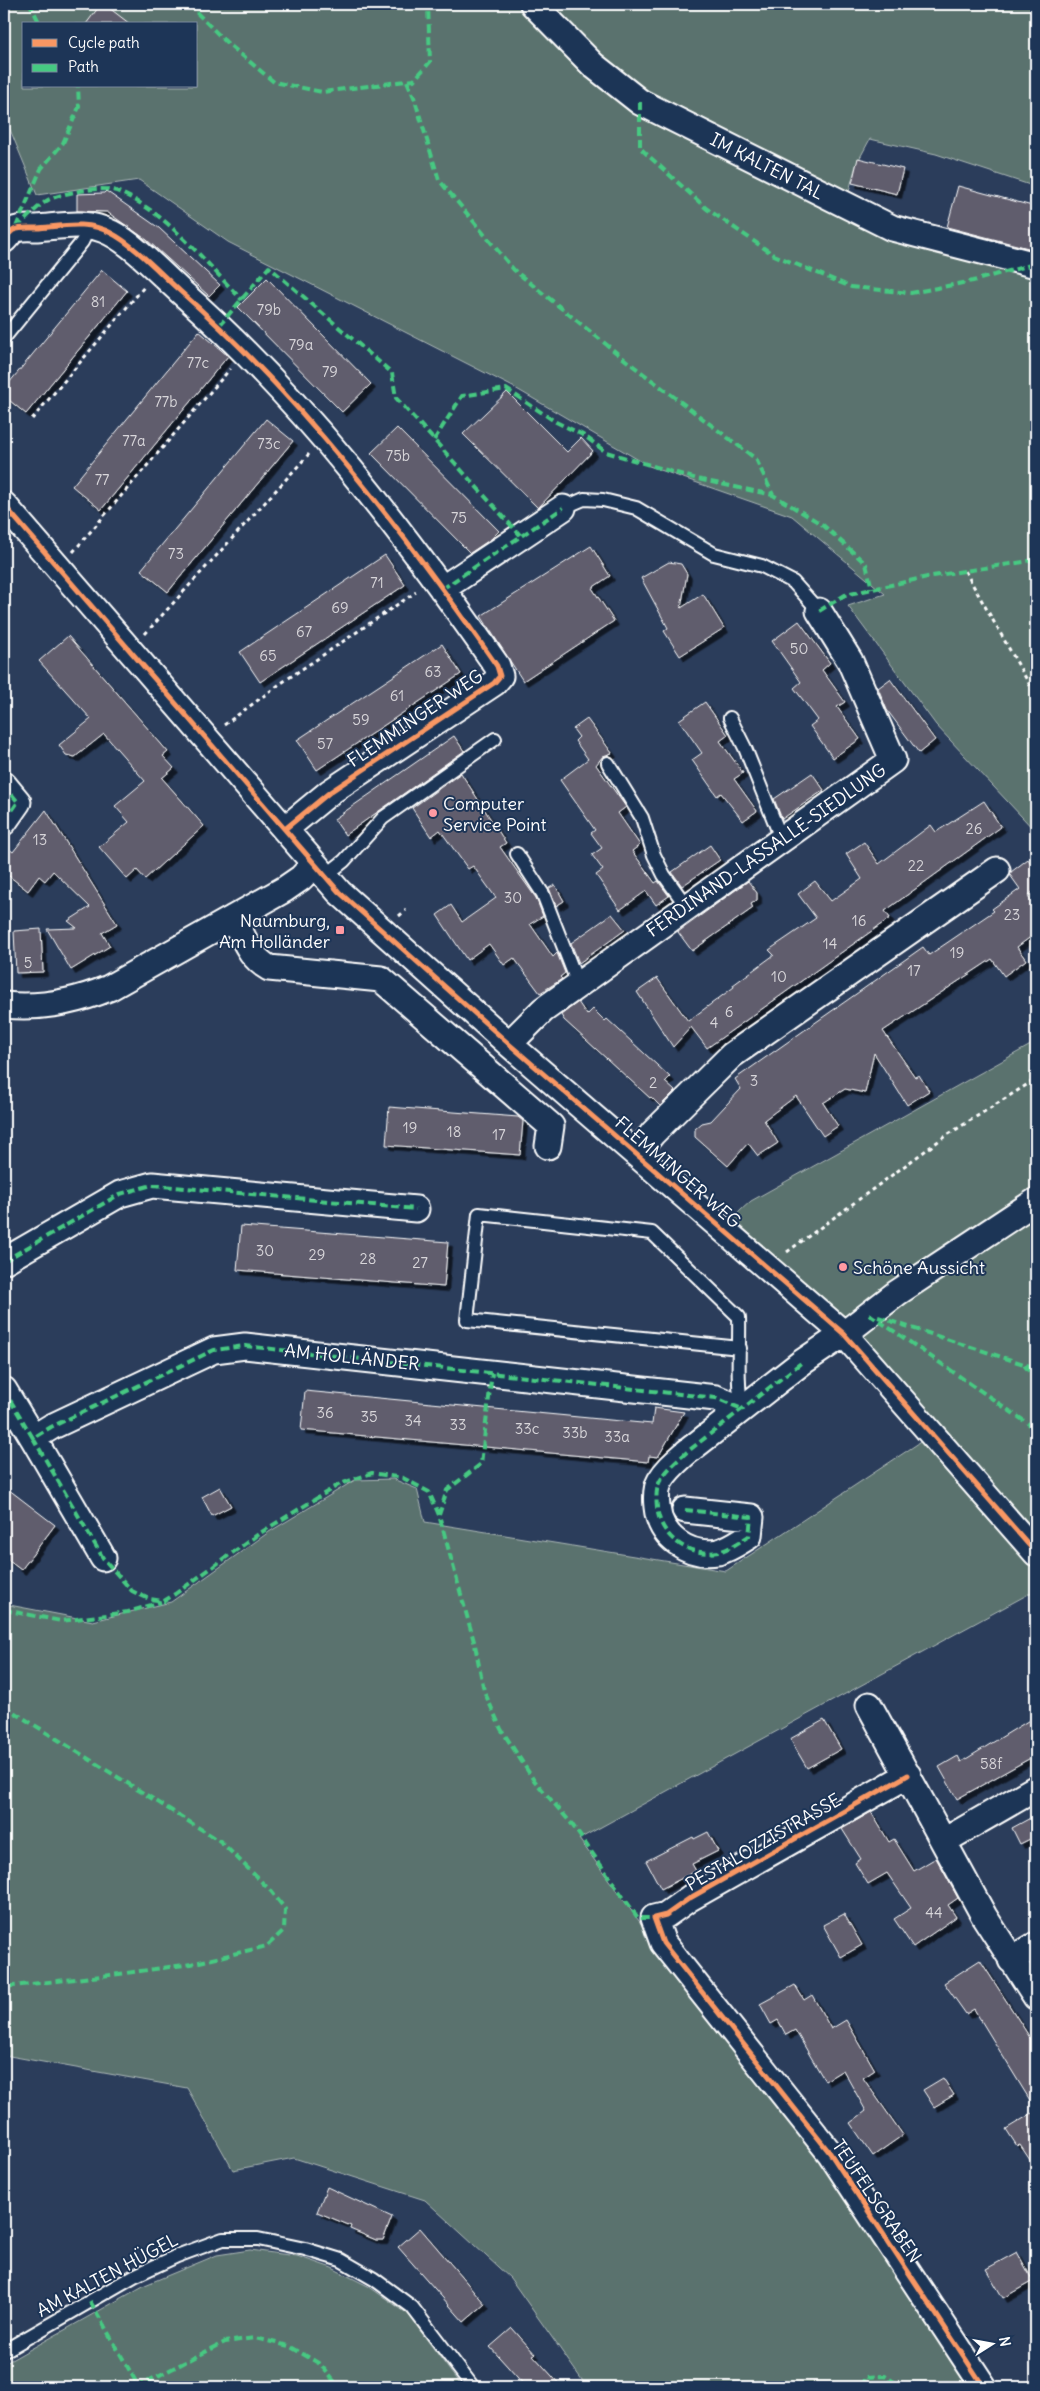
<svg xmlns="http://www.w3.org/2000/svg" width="1040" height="2391" viewBox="0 0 1040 2391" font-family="Delius,sans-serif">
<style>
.green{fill:#5a726e;stroke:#acb8b6;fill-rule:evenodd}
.building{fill:#615d6d;stroke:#fff;filter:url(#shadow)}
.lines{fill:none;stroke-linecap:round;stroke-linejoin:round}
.service-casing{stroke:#fff;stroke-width:16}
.minor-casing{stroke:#fff;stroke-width:29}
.path{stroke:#fff;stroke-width:3;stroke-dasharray:4 4;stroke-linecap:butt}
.service{stroke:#1d3557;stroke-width:12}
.minor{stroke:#1d3557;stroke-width:25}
.quiet{stroke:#46c982;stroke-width:4;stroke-dasharray:8 4;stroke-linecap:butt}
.cycleway-casing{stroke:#1d3557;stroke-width:8}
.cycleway{stroke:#f99763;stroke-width:5}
.poi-dot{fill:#ff9aa2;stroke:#1d3557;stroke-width:2}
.labels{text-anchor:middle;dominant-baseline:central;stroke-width:4;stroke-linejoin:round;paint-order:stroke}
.number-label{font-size:15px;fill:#d8d6da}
.street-label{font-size:18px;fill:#fff;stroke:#1d3557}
.poi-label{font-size:18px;fill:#fff;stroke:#1d3557;text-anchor:start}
</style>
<defs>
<filter id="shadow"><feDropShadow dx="4.5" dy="4.5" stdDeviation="0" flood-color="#0009"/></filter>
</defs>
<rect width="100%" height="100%" fill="#2b3d5b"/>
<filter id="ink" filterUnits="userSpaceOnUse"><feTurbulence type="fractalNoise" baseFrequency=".02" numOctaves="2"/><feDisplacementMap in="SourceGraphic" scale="10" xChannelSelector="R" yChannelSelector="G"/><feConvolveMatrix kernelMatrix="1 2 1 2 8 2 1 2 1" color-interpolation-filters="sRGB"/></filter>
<g filter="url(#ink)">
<!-- green -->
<path class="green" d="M4,4H1036V187L936,154L870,139L856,165L845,206L1036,265V832L936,725L848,606L885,594L792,516L649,466L515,388L228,242L139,180L37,195L4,115ZM24,24H196V86H24Z
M1036,1042V1590L579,1839L636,1917L828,2166L978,2387H587L510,2278L425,2200L294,2158L233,2170L187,2088L4,2055V1604L93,1621L171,1602L269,1532L355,1480L393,1479L417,1489L425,1522L726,1571L943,1427L848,1320L731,1219L751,1201Z
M250,2250L297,2256L332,2268L368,2286L408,2314L462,2387H4V2364L145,2285L217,2255Z"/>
<!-- building -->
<path class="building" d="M101,4H104L130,24H86Z
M858,158L903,169L897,194L852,183Z
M958,186L1036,207V250L947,227Z
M106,191L159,228L220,285L209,296L147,240L107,212L77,211V194L104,193Z
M102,270L127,291L26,414L4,396V389Z
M267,278L371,384L342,412L238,307Z
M199,331L228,356L101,510L72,486Z
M507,392L567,452L581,438L593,451L538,508L463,434Z
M266,419L293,441L168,592L141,570Z
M397,428L499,531L491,539L470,553L371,453Z
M591,546L610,576L592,588L614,621L523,681L481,616Z
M385,555L405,585L260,682L240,652Z
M669,562L681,564L687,574L681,608L703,594L724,628L680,656L664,631L668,628L641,578Z
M799,621L830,663L822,670L845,702L837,707L860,739L833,758L810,726L818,720L794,688L801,682L772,641Z
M68,636L168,752L163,756L174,768L162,778L204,826L145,879L137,870L127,879L99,847L129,822L115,806L145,781L104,734L75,757L66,755L59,745L91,719L39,661Z
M442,644L461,674L317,770L297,740Z
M890,679L935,740L919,753L887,710L878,688Z
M705,702L728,735L720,741L743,773L734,779L757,811L743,821L721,793L717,796L692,760L702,753L679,720Z
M587,719L612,753L603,756L596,765L626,807L618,813L640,845L632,851L655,883L658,881L669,896L656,905L646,891L620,910L596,875L603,870L592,855L602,848L591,833L595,830L560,780L588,759L575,741L579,737L573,729Z
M454,736L464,751L345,835L334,819Z
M461,773L506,843L500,847L536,898L543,916L530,924L553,957L557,953L565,973L560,977L562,979L540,993L514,958L504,965L489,944L467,960L437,915L451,905L462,922L496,898L473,866L468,869L440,830L431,837L412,808Z
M812,773L824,790L782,819L774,799Z
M984,801L1001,827L885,911L890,918L707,1048L691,1027L673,1047L637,992L657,978L688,1021L734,987L733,985L774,955L769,950L816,918L798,894L815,881L831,901L862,879L846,854L864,842L879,864L931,825L936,832Z
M46,810L117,924L102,933L110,946L71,970L47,929L77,928L68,921L90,907L53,871L45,881L39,876L28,891L4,872V845L13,852Z
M710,845L720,860L682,886L672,872Z
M1028,859L1036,871V889L1028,896L1036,907V933L1017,947L1026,960L1004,976L992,959L883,1031L915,1077L919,1075L929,1091L907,1105L874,1053L865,1093L845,1089L823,1103L838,1126L823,1136L796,1096L764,1120L778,1143L758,1156L748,1143L728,1166L695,1137V1129L702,1123L711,1121L741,1089L735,1079L923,947L929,955L994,911L992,909L1020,889L1010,875L1011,872Z
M748,881L757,893V900L751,904L753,908L692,951L678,932Z
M555,885L564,901L556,906L549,888Z
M612,914L625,930L579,963L571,943Z
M41,929L43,972L16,973L14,931Z
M578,1002L587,1015L593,1009L605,1021L607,1019L670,1077L665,1082L675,1091L660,1106L651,1097L650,1098L564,1020L561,1015Z
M389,1107L518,1117L523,1121L520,1155L386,1145Z
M241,1226L448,1242L444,1287L237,1270Z
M305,1391L652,1424L654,1408L684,1412L658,1457L649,1456L648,1462L301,1430Z
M4,1486L55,1525L21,1570L4,1557Z
M220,1487L231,1506L212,1516L202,1497Z
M1036,1716V1755L957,1799L939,1767L958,1756L961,1762Z
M824,1720L841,1749L807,1768L790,1739Z
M871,1812L889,1842L894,1839L914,1871L936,1858L958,1898L948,1905L956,1917L913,1947L894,1919L911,1908L887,1873L868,1884L855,1863L861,1859L842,1829Z
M1036,1815V1836L1020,1844L1012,1828Z
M708,1832L718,1851L692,1864L696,1871L661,1889L646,1861L693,1837L694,1839Z
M844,1914L862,1945L841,1957L823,1925Z
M980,1960L1036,2047V2110L974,2009L966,2014L944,1983Z
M795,1985L804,2000L812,1995L831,2029L846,2020L875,2070L863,2078L903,2135L873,2156L850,2123L866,2111L843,2070L825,2081L795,2030L786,2035L778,2020L771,2024L760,2004Z
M943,2078L954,2095L934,2107L923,2090Z
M1036,2111V2169L1020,2145L1017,2146L1006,2129Z
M327,2187L392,2217L383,2240H376L350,2229L351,2226L317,2212Z
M420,2228L485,2304L464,2322L398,2247Z
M1017,2252L1033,2281L1003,2298L986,2269Z
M512,2328L535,2354L533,2355L562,2387H526L490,2347Z"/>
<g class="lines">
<!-- service casing -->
<g class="service-casing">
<path id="service" d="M4,338L82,242L90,226
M563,508L584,499L603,500L636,508L714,554L762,566L793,582L819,611
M730,718L745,748L781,838
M608,763L642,818L654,855L664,875L687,907
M517,854L543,894L578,984
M325,876L344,861L383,818L495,739
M740,1348L467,1320L479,1214L652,1233L739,1317C740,1348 736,1379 742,1409
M4,2351L134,2276L177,2256L223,2239H258L305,2249L341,2260L374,2279L412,2307L473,2387"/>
</g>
<!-- minor casing -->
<g class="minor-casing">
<path id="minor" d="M533,4L593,65L640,102L892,228L1036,265
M4,240C7,237 11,231 14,230C20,227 31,228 37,228C63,226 87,220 111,233C133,244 161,274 180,291C303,399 404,532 497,666L500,676L494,683L330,792L285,829
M4,505L339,892L509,1044L844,1334L1036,1553
M442,589L563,508
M4,785L18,802L4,822
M233,918C244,937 249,957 269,968L381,979L551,1126L548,1146
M4,1005C41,1009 75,1002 109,988L285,889L301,878L314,864
M509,1044L543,1010L893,760L850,661L819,611
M636,1154L653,1133L732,1055L997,870
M4,1261L120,1194L152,1185L416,1209
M4,1390L33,1438L51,1427L214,1350L245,1346L716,1398L742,1409
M33,1438L103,1558
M685,1510L751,1517L749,1536C739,1542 730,1549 718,1552C688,1557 660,1537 657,1507C656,1498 656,1488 660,1481C667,1469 677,1461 687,1452L801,1363L844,1334L897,1293L1036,1201
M869,1705L984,1916L1036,1997
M908,1775L690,1898L666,1915L654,1918L663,1943L830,2153L984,2387
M944,1841L1036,1788
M1011,1960L1036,1945"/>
</g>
<!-- path -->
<path class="path" d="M32,419L144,287
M73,552L230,369
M965,571L1036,696
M145,634L309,454
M224,725L280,684L416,592
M399,916L406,910
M787,1252L944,1137L1036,1079"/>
<!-- service -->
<use href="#service" class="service"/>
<!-- minor -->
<use href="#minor" class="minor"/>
<!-- quiet -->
<path class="quiet" d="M34,4L31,6L40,24
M188,4L226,42L274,82L322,92L414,80L430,62L428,4
M407,81L414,97L439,180L514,270L628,362L756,459L773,495
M640,102V148L707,209L774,255L851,287L911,293L973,281L1034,264
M16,227L41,169L63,143L79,107L78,86
M17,228C26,219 37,207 48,200C62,193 101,185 116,191C164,209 206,263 242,300
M219,326L269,267L392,373L396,398L520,535
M434,440L462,396L506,389L556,422L583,435L606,452L697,479L773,495L823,525L866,564L872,589
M442,589L563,508
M819,611L845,595L932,576L1036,560
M4,785L18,802L4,822
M4,1261L120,1194L152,1185L416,1209
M869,1314L1036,1429
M878,1317L1036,1368
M1024,1365L1036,1379
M4,1390L33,1438L51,1427L214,1350L245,1346L716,1398L742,1409
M33,1438L103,1558L132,1591L149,1599L164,1601L175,1594L260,1533L340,1484L372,1473L403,1478L429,1492L439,1515L475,1645L484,1691L501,1729L533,1779L571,1823L638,1918H654
M685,1510L751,1517L749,1536C739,1542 730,1549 718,1552C688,1557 660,1537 657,1507C656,1498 656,1488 660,1481C667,1469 677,1461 687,1452L801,1363
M439,1515L447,1490L481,1464L492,1373
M4,1610L61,1621L128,1612L161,1602
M4,1706L220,1841L271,1891L285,1909L284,1930L267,1946L191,1964L119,1974L4,1987
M90,2301L139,2387
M136,2387L225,2342L255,2338L289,2346L320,2364L339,2387
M863,2387L865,2377L885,2376L902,2387"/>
<!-- cycleway casing -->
<g class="cycleway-casing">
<path id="cycleway" d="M4,240C7,237 11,231 14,230C20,227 31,228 37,228C63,226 87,220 111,233C133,244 161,274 180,291C303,399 404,532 497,666L500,676L494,683L330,792L285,829
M4,505L339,892L509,1044L844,1334L1036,1553
M908,1775L690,1898L666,1915L654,1918L663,1943L830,2153L984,2387"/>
</g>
<!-- cycleway -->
<use href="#cycleway" class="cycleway"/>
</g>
</g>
<!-- markers -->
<g class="poi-dot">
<circle cx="433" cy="813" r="5"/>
<rect x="335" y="925" width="10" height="10" rx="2.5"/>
<circle cx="843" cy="1267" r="5"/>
</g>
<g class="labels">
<!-- number labels -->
<g class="number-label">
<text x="98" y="301">81</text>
<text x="269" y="309">79b</text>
<text x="301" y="344">79a</text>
<text x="198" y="362">77c</text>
<text x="330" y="371">79</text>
<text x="166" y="401">77b</text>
<text x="134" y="440">77a</text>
<text x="269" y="443">73c</text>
<text x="398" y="455">75b</text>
<text x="102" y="479">77</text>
<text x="459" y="517">75</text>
<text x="176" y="553">73</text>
<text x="377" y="582">71</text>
<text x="340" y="607">69</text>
<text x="304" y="631">67</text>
<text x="799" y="648">50</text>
<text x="268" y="655">65</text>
<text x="433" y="671">63</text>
<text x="397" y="695">61</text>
<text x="361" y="719">59</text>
<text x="325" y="743">57</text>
<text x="974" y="828">26</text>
<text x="40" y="839">13</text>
<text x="916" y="865">22</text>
<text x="513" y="897">30</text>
<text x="1012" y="914">23</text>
<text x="859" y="920">16</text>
<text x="830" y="943">14</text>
<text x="957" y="952">19</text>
<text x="28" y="962">5</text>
<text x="914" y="970">17</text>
<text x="779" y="976">10</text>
<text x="729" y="1011">6</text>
<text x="714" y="1022">4</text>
<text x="754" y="1080">3</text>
<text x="653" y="1082">2</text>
<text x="410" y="1127">19</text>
<text x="454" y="1131">18</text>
<text x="499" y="1134">17</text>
<text x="265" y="1250">30</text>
<text x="317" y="1254">29</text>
<text x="368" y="1258">28</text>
<text x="420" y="1262">27</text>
<text x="325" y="1412">36</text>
<text x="369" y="1416">35</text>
<text x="413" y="1420">34</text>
<text x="458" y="1424">33</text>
<text x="527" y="1428">33c</text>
<text x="575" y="1432">33b</text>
<text x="617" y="1436">33a</text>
<text x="991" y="1763">58f</text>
<text x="934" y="1912">44</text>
</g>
<!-- street labels -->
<g class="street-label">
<text transform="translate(767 166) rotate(27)">IM KALTEN TAL</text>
<text transform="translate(415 718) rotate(-34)">FLEMMINGER WEG</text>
<text transform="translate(766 850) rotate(-35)">FERDINAND-LASSALLE-SIEDLUNG</text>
<text transform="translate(678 1172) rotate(41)">FLEMMINGER WEG</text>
<text transform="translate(352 1357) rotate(6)">AM HOLLÄNDER</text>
<text transform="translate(763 1842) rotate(-30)">PESTALOZZISTRASSE</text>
<text transform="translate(877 2201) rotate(56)">TEUFELSGRABEN</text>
<text transform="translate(107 2275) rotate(-28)">AM KALTEN HÜGEL</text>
</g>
<!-- poi labels -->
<g class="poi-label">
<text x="443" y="803">Computer<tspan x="443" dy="21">Service Point</tspan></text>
<text x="330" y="920" text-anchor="end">Naumburg,<tspan x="330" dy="21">Am Holländer</tspan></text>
<text x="853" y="1267">Schöne Aussicht</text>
</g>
</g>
<!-- margin -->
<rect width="1040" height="2391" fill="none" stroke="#1d3557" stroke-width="20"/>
<rect x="10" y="10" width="1020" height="2371" fill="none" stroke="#fff" stroke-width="2" filter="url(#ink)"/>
<!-- legend -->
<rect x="22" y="22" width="175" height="65" fill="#1d3557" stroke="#77869a"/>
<rect x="32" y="39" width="25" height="8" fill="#f99763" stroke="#77869a"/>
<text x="68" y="48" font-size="15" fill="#ffffff">Cycle path</text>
<rect x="32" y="64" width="25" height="8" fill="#46c982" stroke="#77869a"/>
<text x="68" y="72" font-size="15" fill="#ffffff">Path</text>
<!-- north arrow -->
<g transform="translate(992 2344) rotate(79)" stroke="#1d3557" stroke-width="4" paint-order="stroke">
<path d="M0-4L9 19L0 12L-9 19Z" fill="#ffffff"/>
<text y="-8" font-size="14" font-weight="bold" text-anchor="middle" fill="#ffffff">N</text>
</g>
</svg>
